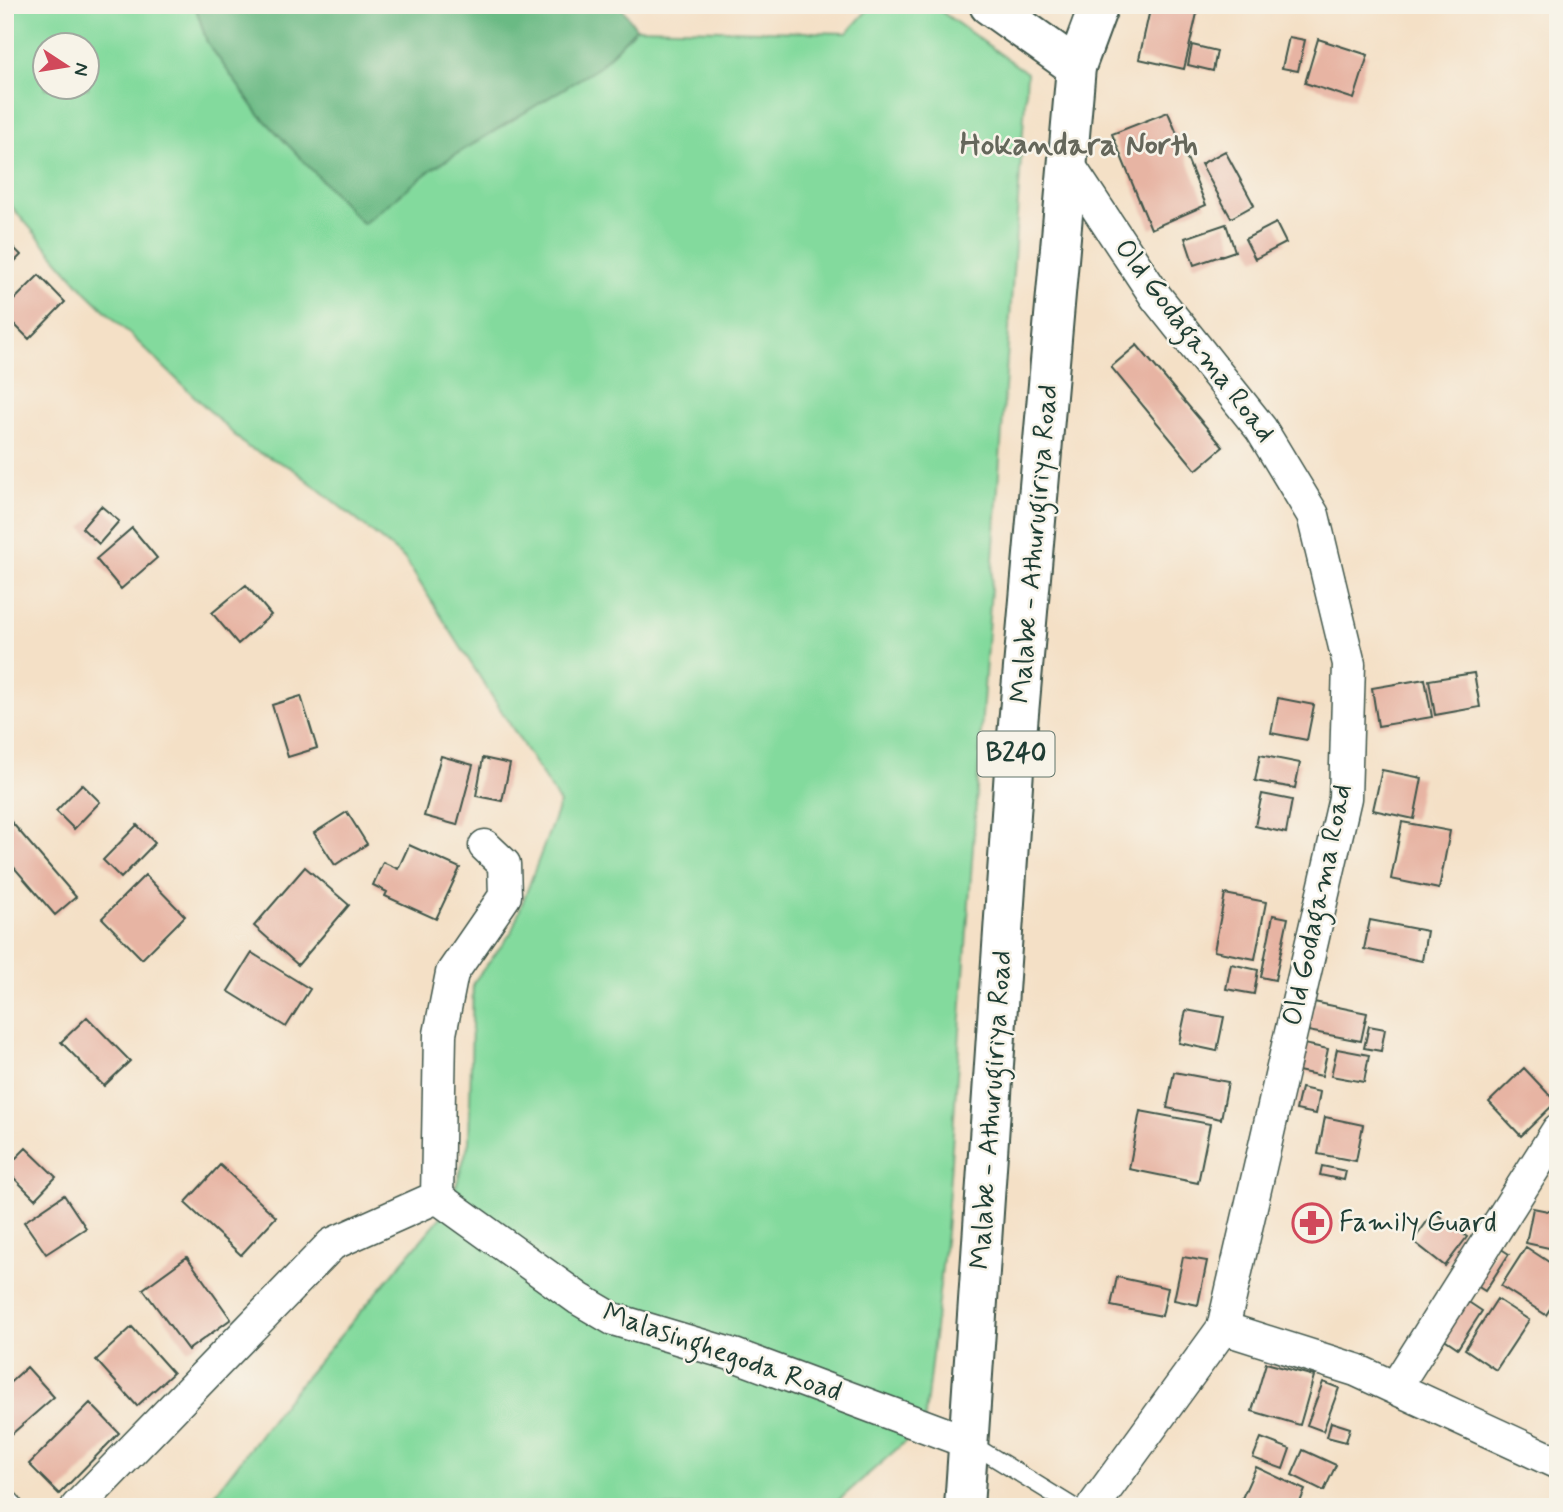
<svg xmlns="http://www.w3.org/2000/svg" width="1563" height="1512" viewBox="0 0 1563 1512" font-family="Mynerve,sans-serif">
<style>
.green{fill:#83da9d;stroke:#518c68;stroke-width:2;fill-rule:evenodd}
.forest{fill:#6aba84;stroke:#447c5c;stroke-width:2}
.building{fill:#e7b4a3}
.lines{fill:none;stroke-linecap:round;stroke-linejoin:round}
.lane-casing{stroke:#3f554a;stroke-width:19}
.street-casing{stroke:#3f554a;stroke-width:35}
.secondary-casing{stroke:#3f554a;stroke-width:42}
.primary-casing{stroke:#3f554a;stroke-width:42}
.lane{stroke:#fff;stroke-width:16}
.street{stroke:#fff;stroke-width:32}
.secondary{stroke:#fff;stroke-width:38}
.primary{stroke:#fff;stroke-width:38}
.labels{text-anchor:middle;dominant-baseline:central;stroke-width:5;stroke-linejoin:round;paint-order:stroke}
.shield{fill:#f7f3e8;stroke:#60746a;stroke-width:2}
.shield-label{font-size:26px;font-weight:bold;fill:#1f3d34}
.street-label{font-size:28px;fill:#1f3d34;stroke:#f7f3e8}
.poi-label{font-size:28px;fill:#1f3d34;stroke:#f7f3e8;text-anchor:start}
.quarter-label{font-size:32px;font-weight:bold;fill:#65675b;stroke:#f7f3e8}
</style>
<rect width="100%" height="100%" fill="#f7f3e8"/>
<filter id="ink" filterUnits="userSpaceOnUse"><feTurbulence type="fractalNoise" baseFrequency=".0143" numOctaves="2"/><feDisplacementMap in="SourceGraphic" scale="14" xChannelSelector="R" yChannelSelector="G"/><feConvolveMatrix kernelMatrix="1 2 1 2 8 2 1 2 1" color-interpolation-filters="sRGB"/></filter>
<filter id="wash" filterUnits="userSpaceOnUse"><feTurbulence type="fractalNoise" baseFrequency=".00686" numOctaves="4" result="noise"/><feDisplacementMap in="SourceGraphic" scale="28" xChannelSelector="R" yChannelSelector="G"/><feGaussianBlur stdDeviation="1.57" result="paint"/><feColorMatrix in="noise" values="0 0 0 0 0 0 0 0 0 0 0 0 0 0 0 0 0 1.4 0 .05"/><feComposite in="paint" operator="in"/></filter>
<g filter="url(#wash)">
<rect width="100%" height="100%" fill="#f4e0c6"/>
<!-- green -->
<path class="green" d="M5,5H195L207,42L258,113L363,223L432,169L599,67L636,28L847,33L872,5H932L1027,73L946,1232L924,1425L831,1507H205L287,1399L450,1206L469,1142L473,983L511,933L560,803L404,558L292,468L247,447L86,292L5,199ZM46,46H88V88H46Z"/>
<!-- forest -->
<path class="forest" d="M195,5H620L636,28L599,67L432,169L363,224L258,113L207,42Z"/>
<g id="blocks">
<!-- building -->
<path class="building" d="M1151,5H1199L1184,69L1139,59Z
M1289,37L1305,40L1298,71L1282,68Z
M1318,39L1368,55L1354,99L1305,83Z
M1192,45L1217,51L1213,71L1188,65Z
M1168,112L1206,205L1151,229L1112,134Z
M1225,151L1254,205L1231,218L1201,164Z
M1276,223L1286,243L1255,259L1245,239Z
M1226,224L1235,251L1194,265L1185,238Z
M5,239L21,255L5,271Z
M39,275L65,302L29,339L5,315V309Z
M1137,345L1223,447L1196,470L1111,367Z
M101,506L119,521L99,544L82,528Z
M132,528L157,558L121,589L96,559Z
M246,585L271,615L238,644L212,613Z
M1474,673L1480,707L1435,715L1429,680Z
M1425,679L1432,717L1378,726L1372,688Z
M301,696L317,748L288,757L272,705Z
M1278,698L1314,705L1307,740L1271,733Z
M1260,755L1300,763L1295,788L1255,781Z
M441,756L473,765L457,825L424,816Z
M483,758L510,764L502,801L476,796Z
M1382,770L1422,778L1414,819L1373,810Z
M82,784L100,802L74,829L56,811Z
M1262,794L1292,800L1286,833L1255,826Z
M347,812L367,844L335,865L314,833Z
M8,818L76,897L55,915L5,857V821Z
M1402,822L1450,831L1439,889L1391,879Z
M137,825L155,843L121,878L103,860Z
M409,845L460,868L436,919L385,896L387,892L373,885L383,862L398,869Z
M305,867L349,905L298,965L254,926Z
M145,875L185,916L142,959L102,918Z
M1225,894L1266,902L1255,959L1214,951Z
M1273,915L1288,918L1275,980L1261,977Z
M1370,920L1427,931L1422,961L1364,949Z
M252,953L310,989L286,1027L228,991Z
M1231,964L1258,970L1254,994L1226,989Z
M1314,1002L1367,1013L1361,1041L1308,1031Z
M1186,1010L1224,1017L1217,1051L1179,1043Z
M87,1017L130,1061L104,1086L61,1042Z
M1369,1026L1385,1029L1381,1051L1364,1048Z
M1304,1044L1328,1049L1322,1076L1298,1071Z
M1337,1049L1369,1055L1364,1082L1331,1076Z
M1524,1068L1556,1102L1521,1136L1489,1102Z
M1174,1072L1228,1082L1221,1119L1167,1108Z
M1301,1088L1320,1092L1316,1114L1296,1110Z
M1140,1111L1210,1124L1198,1183L1129,1169Z
M1325,1117L1363,1125L1356,1161L1318,1154Z
M26,1148L56,1177L35,1199L5,1169Z
M220,1165L276,1217L241,1255L185,1203Z
M1322,1166L1346,1171L1344,1180L1320,1175Z
M64,1195L86,1228L46,1254L24,1222Z
M1533,1208L1558,1213V1250L1526,1243Z
M1434,1212L1467,1237L1445,1266L1413,1241Z
M1498,1247L1509,1254L1485,1291L1474,1284Z
M1526,1247L1558,1268V1296L1546,1315L1501,1286Z
M187,1257L231,1319L188,1350L143,1289Z
M1183,1257L1207,1261L1198,1305L1174,1300Z
M1117,1277L1168,1288L1162,1316L1111,1306Z
M1461,1297L1482,1311L1458,1348L1437,1334Z
M1497,1299L1529,1320L1496,1370L1465,1349Z
M132,1327L173,1373L137,1406L96,1360Z
M1266,1363L1314,1376L1300,1425L1252,1411Z
M27,1367L54,1397L5,1440V1387Z
M1323,1382L1339,1388L1323,1431L1307,1425Z
M90,1403L119,1433L59,1494L29,1464Z
M1331,1422L1350,1428L1346,1442L1327,1437Z
M1261,1438L1290,1449L1283,1469L1253,1458Z
M1303,1450L1336,1465L1324,1491L1292,1475Z
M1256,1467L1305,1490L1298,1507H1238Z"/>
</g>
</g>
<g filter="url(#ink)">
<use href="#blocks" fill-opacity="0" stroke="#3f554a" stroke-width="2"/>
<g class="lines">
<!-- lane casing -->
<g class="lane-casing">
<path id="lane" d="M970,1443L1074,1507"/>
</g>
<!-- street casing -->
<g class="street-casing">
<path id="street" d="M1070,167L1156,297L1261,429L1313,515L1349,664L1345,798L1223,1328L1093,1507
M437,1197L440,1034L452,973L505,896L504,864L485,846
M1223,1328L1356,1370L1558,1463
M1395,1388L1558,1130
M5,1506L6,1507
M77,1507L332,1244L437,1197L579,1299L613,1319L734,1355L970,1443"/>
</g>
<!-- secondary casing -->
<g class="secondary-casing">
<path id="secondary" d="M989,5L1076,67"/>
</g>
<!-- primary casing -->
<g class="primary-casing">
<path id="primary" d="M964,1507L1014,770L1076,67L1099,5"/>
</g>
<!-- lane -->
<use href="#lane" class="lane"/>
<!-- street -->
<use href="#street" class="street"/>
<!-- secondary -->
<use href="#secondary" class="secondary"/>
<!-- primary -->
<use href="#primary" class="primary"/>
</g>
</g>
<!-- icons -->
<defs>
<g id="pharmacy-ring" transform="scale(2.0125)"><circle r="9.5" fill="#f7f3e8" stroke="#d1495b" stroke-width="1.5"/><path d="M-2-6h4v4h4v4h-4v4h-4v-4h-4v-4h4Z" fill="#d1495b"/></g>
</defs>
<g fill-rule="evenodd">
<use href="#pharmacy-ring" x="1312" y="1223"/>
</g>
<g class="labels">
<!-- shield labels -->
<rect class="shield" x="977.5" y="731.5" width="77" height="45" rx="5"/>
<g class="shield-label">
<text x="1016" y="754">B240</text>
</g>
<!-- street labels -->
<g class="street-label">
<text transform="translate(1194 341) rotate(53)">Old Godagama Road</text>
<text transform="translate(1035 544) rotate(-85)">Malabe - Athurugiriya Road</text>
<text transform="translate(1318 905) rotate(-78)">Old Godagama Road</text>
<text transform="translate(992 1110) rotate(-86)">Malabe - Athurugiriya Road</text>
<text transform="translate(722 1353) rotate(19)">Malasinghegoda Road</text>
</g>
<!-- poi labels -->
<g class="poi-label">
<text x="1339" y="1223">Family Guard</text>
</g>
<!-- quarter labels -->
<g class="quarter-label">
<text x="1079" y="145">Hokandara North</text>
</g>
</g>
<!-- margin -->
<rect width="1563" height="1512" fill="none" stroke="#f7f3e8" stroke-width="28"/>
<!-- north arrow -->
<g transform="translate(66 66) rotate(102)"><circle r="33" fill="#f7f3e8" stroke="#a1aaa0" stroke-width="2"/>
<path d="M0-5L12 26L0 18L-12 26Z" fill="#d1495b"/>
<text y="-10" font-size="19" font-weight="bold" text-anchor="middle" fill="#1f3d34">N</text>
</g>
</svg>
